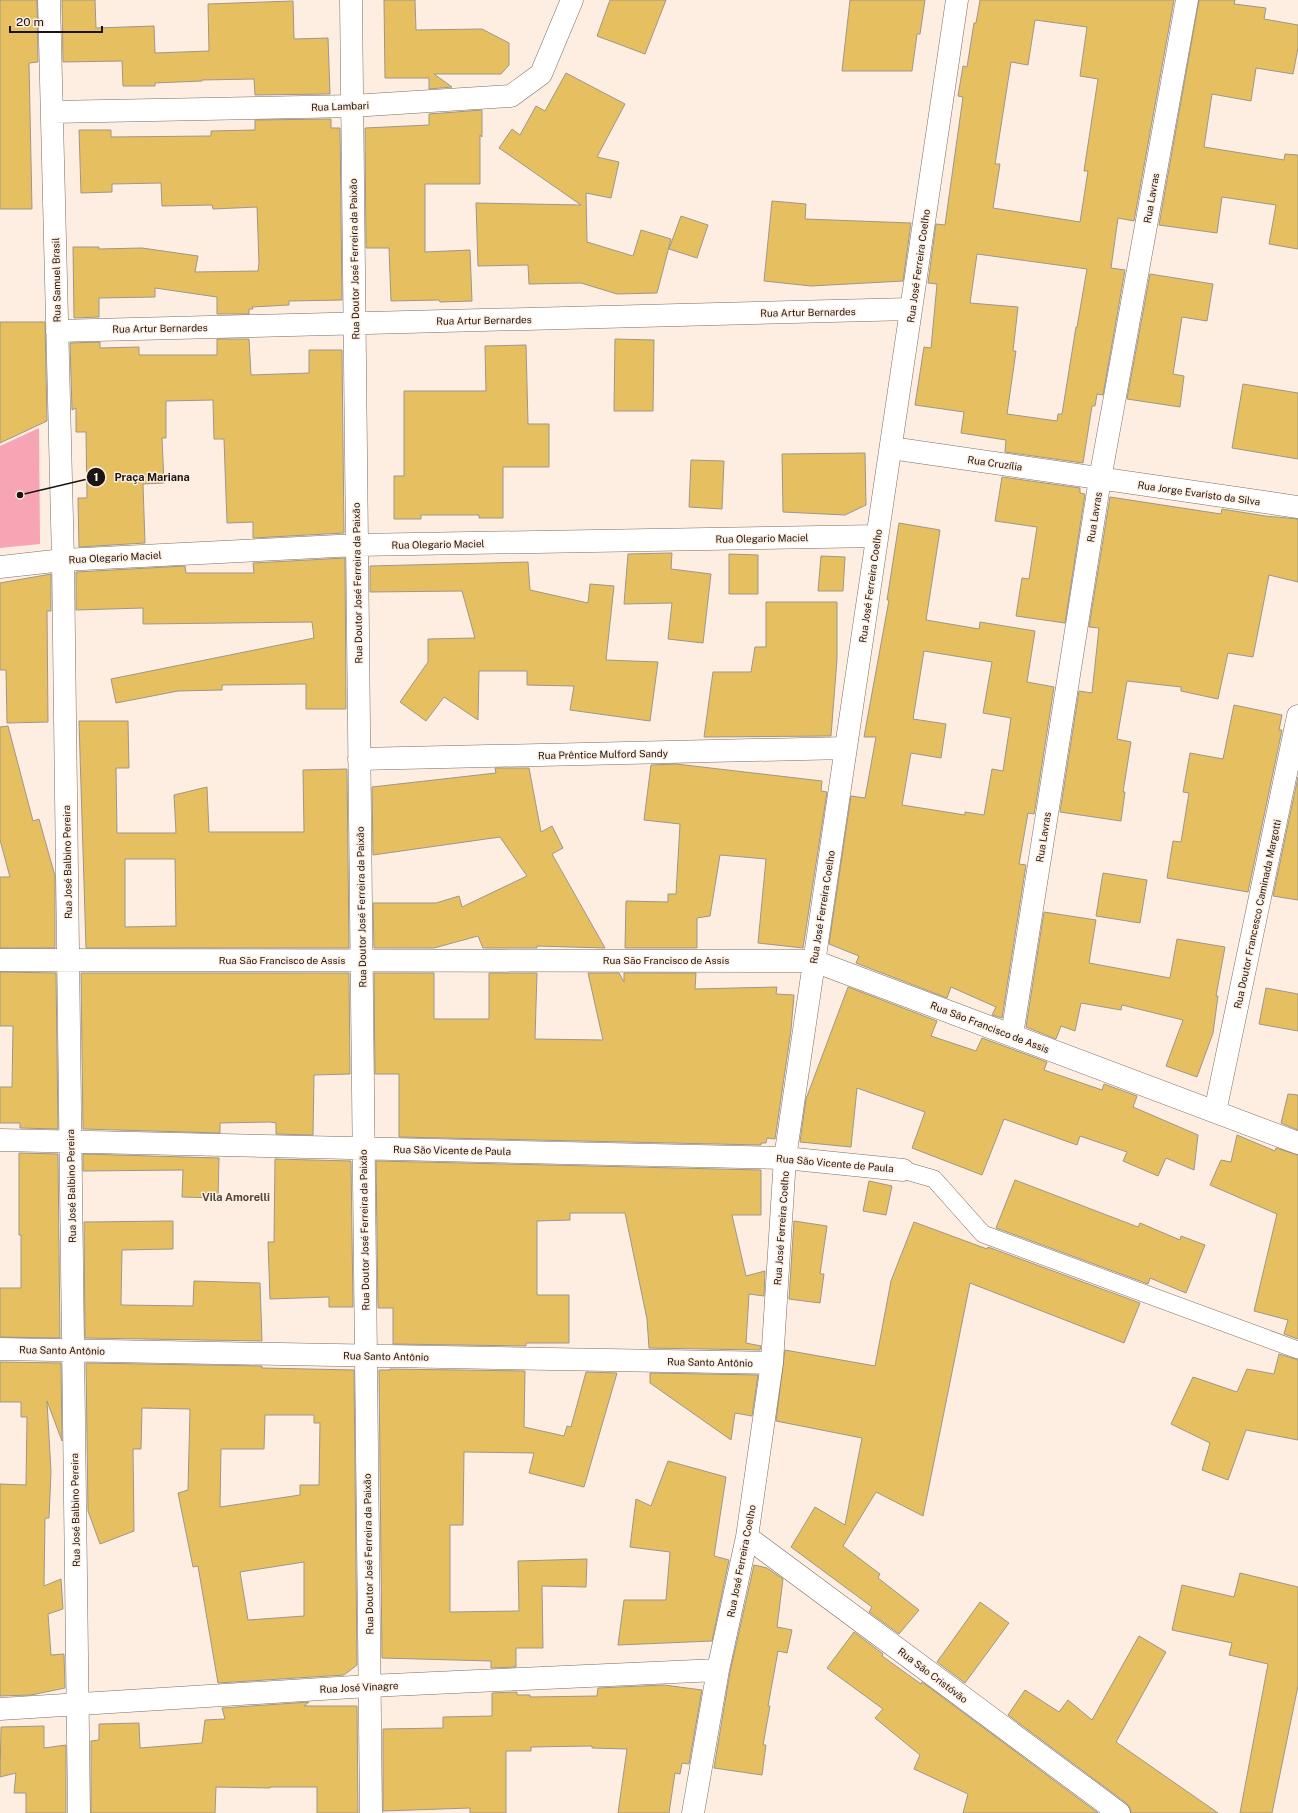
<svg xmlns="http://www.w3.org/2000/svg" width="1298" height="1813" viewBox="0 0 1298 1813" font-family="'Public Sans',sans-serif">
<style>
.green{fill:#f7a5b4}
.building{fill:#e6bf61;stroke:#9e9788;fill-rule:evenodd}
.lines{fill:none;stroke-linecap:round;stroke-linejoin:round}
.lane-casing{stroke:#7c6e63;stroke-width:18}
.street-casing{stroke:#7c6e63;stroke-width:23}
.lane{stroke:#fff;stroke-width:17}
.street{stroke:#fff;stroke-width:22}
.labels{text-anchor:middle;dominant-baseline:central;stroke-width:3;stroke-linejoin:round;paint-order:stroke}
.street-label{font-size:10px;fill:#1b1511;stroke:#feeee2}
.neighbourhood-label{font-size:11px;font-weight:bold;fill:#53463c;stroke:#feeee2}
.leader{fill:none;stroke:#1b1511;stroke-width:1.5}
.callout-dot{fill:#1b1511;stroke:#feeee2;stroke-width:1.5}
.mark-label{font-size:12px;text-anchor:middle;font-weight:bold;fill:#fff}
.callout-label{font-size:11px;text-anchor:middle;font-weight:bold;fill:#1b1511;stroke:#feeee2;stroke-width:3;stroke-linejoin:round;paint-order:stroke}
</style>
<rect width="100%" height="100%" fill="#feeee2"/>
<!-- green -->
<path class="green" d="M39,428L40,544L0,548V446Z"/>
<!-- building -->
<path class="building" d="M0,0H37L38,62L29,63L32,209H0Z
M62,0H95L96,28L154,26L155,53L209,51L208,4L293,1L294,39L328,38L330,94L255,95L254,79L202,80V81L155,83V86H123L122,61L63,62Z
M384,0H415L416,30L482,29L509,43V65L501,74H434L452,87L429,89V78H385Z
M610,0H666L645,54L597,36Z
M850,0H925L920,34H917L912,71H842Z
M980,0H1174L1134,221L1118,218L1111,268L1125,270L1103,395L1097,394L1095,406H1092L1083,463L1005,452L1006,440L961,433L964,412L915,405L924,347L931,348L937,284L928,283L936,224L945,225L963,97L958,96L963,66L967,67L974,23H976ZM1035,20L1087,27L1080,76L1098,79L1084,171H1088L1080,222L993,208L1000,164H995L1011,62L1028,65ZM977,254L1087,269L1077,327H1076L1062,414H1058L1057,421L1007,414L1016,351H1013L1018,307L970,303Z
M1199,0H1235L1234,4L1266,8L1264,19L1298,25V48L1293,74L1256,68L1251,101L1212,94L1204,147L1284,160L1285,154L1298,155V249L1269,244L1276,205L1222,197L1217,233L1159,225Z
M566,73L625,104L597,157L619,162L611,198L586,193L587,242L633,256L641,230L671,239L657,293L617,294L581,283L529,284L528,265L478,266L476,203L581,205L499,148L512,129L520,135L536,106L545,111Z
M482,110V137L480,135V184H425V252L470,250L472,301L440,302L439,300L391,301L389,248H366L365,128L429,125V114Z
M331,119V128H340L342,300L289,301V305L252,307L253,309H249V314H217V297L155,288V297L99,298V317L74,318L73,247H99V249L142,248L198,256L195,272L258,271L259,263L257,207L213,209L212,205L162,206L161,183L112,184V192L81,193L79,130H111V137L211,136V131L255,130V120Z
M772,201L806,204L805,219L911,223L903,281L811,286L764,281Z
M681,216L708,225L697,258L669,249Z
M1150,274L1213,284L1207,321L1182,317L1173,374L1184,376L1180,407L1127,399Z
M0,322H45L47,421L0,443Z
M217,339H249L251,375L309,373V350H342L344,533L253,538V522L227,523L224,439H214L213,400L166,401V438H162L164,483L143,484L145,543L79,547L78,498H87L86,432H76V408L72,410L70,343L100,342V348L139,347V355H217Z
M615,339L654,340L653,411H614Z
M526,345L528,424H549V467H503V518H479V515H421V519H394V476H404V391H486L485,346Z
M1243,384L1298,393V459L1232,448Z
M865,453L866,505L845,515L783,512L782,454Z
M691,460L724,461L722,509L689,507Z
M1002,477L1080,488V493L1085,494L1065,623L1016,616L1022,578L1029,579L1037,527L995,521Z
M1110,497L1221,514L1222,509L1265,516L1298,519V582L1269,575L1253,657L1228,653L1218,699L1181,691V687L1127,681L1117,739L1131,742L1123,792H1125L1121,821L1060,812L1079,691L1092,693L1099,628L1089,627Z
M899,523L940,530L926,620L979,629L980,622L1035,631L1027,682L1054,687L1035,809L1034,814L1028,813L1019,864L1026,865L1002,1018L992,1015L996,1007L951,987L947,998L856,963L859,956L829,944L851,796L865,798L876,737H864L889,600H887ZM924,651L992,662L983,713L1011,718L1003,771L992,769L984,815L965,812V815L902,805L911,753L941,758L946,724L913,719Z
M672,553L671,569L711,574L703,643L668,639L672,603L624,604L628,554Z
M729,554L758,555V594H729Z
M821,556L845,557L843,591H818Z
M345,558L346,709H306V684L222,685V690L178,691L116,703L111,679L314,638L312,622L143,624V608L76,610V572L185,566L186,573H254L253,563Z
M528,562L530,590L588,603L590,584L614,586L606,660L658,662L650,721L570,710L574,686L527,685V671H479L478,720L444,697L426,721L400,702L428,662V639L475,638L462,591L370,592V566Z
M51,574V611H47L48,722L7,723L6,670H0V583Z
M766,602H837V659L831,736L704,737L713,672H751L755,647H766Z
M1234,705L1282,715L1279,730H1282L1248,892L1167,878L1173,841L1181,842L1189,793L1183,792L1190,753L1223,759Z
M79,721H128L129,768H116L117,833H176L174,795L207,787L209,832H304L303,770L347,769L349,948H86ZM125,859H175L176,926L125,927Z
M8,726L33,821L39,819L55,876V948H0V877H10L0,840V727Z
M676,764L822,781L821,791L827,792L803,948L758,943L766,859L720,855L710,916L697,918V948H625L626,901L668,902V894H676L680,824L644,820L651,765Z
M495,768H529L541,832L552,826L563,848L552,854L605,948L537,946V948H483L478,936L434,948H374L373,903H436L459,896L462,907L527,876L500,837L373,855L372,787L496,773Z
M1298,777V900L1273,896Z
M1103,873L1147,880L1140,923L1096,916Z
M1044,912L1096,920L1089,963L1170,978L1177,939L1225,947L1216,996H1218L1213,1033L1197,1077L1166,1066L1183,1020L1122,1005L1121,1010L1081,1003L1075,1031L1061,1026L1056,1039L1026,1027Z
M0,972L56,973L58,1129L20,1128V1123H0V1087H12L13,1026H0Z
M81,973H349L350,1074L314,1075L313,1135L276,1134V1123L270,1122L220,1123V1133L83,1129Z
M374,973H434V1019H489V973H537L535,1039L603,1040L588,973H619L624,982V973H696L695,989L777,987L776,994L794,995L791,1030L775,1139L767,1138L766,1143H761V1145L399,1137V1074H375Z
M848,987L937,1021L931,1036L976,1051L982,1038L1047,1062L1044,1070L1102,1090L1104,1084L1137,1096L1133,1107L1198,1135L1194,1170L1166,1158L1158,1176L1123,1161L1127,1152L1080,1136L1077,1145L1004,1119L982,1175L912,1148L925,1112L857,1088L851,1147L800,1142L806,1099Z
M1266,988L1298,994V1031L1259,1024Z
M1288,1094L1298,1095V1130L1281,1123Z
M1237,1135L1275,1151L1276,1148L1298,1155V1339L1284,1334L1288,1320L1254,1311L1277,1214L1210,1185L1221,1160L1231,1162Z
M19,1153L58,1154L60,1338L0,1337V1288H21V1235H19Z
M83,1154L219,1158L218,1198L182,1197L183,1170L83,1171Z
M275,1159L351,1161L353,1307H329V1297L270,1299L268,1242H274Z
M376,1161L761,1170V1215H732L746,1276L765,1271L764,1296L749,1294L746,1343L761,1346L760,1350L649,1348L647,1319L625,1213H570V1220L537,1221V1295H569V1343H526V1346L393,1344V1308H378Z
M1015,1180L1138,1227L1140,1223L1180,1240L1181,1236L1205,1245L1186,1293L1150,1278L1148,1284L996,1228Z
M869,1181L892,1186L886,1215L863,1211Z
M173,1221V1249L122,1250L121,1305L193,1306L194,1281L260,1283L262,1341L85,1338L84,1222Z
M794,1221L827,1226L820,1274H824L820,1303L789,1299Z
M914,1222L987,1249L988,1247L1140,1303L1124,1343L970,1283L923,1516L876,1492L843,1546L880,1574L878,1578L919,1610L899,1634L869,1612L872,1607L791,1547L815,1507L845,1525L862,1438L776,1421L785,1350L875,1366L891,1281Z
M1279,1354L1298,1360V1440L1246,1430L1228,1480L1202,1470L1210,1443L1171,1424L1193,1377L1237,1392L1247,1369L1274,1374Z
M0,1362L61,1363L62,1441L47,1401L51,1472L49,1518H45L44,1586L61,1579L63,1609L48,1614L51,1655L64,1654L65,1688L31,1695L0,1696V1484L26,1485L27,1417H21V1402H0Z
M86,1363L262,1366V1368L354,1370L357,1665L344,1675L218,1683L198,1566L193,1567L178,1493L188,1490L190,1409L142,1408L141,1449H133L134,1531L100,1544L88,1511ZM265,1415H314V1423H320L319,1485H300V1495L220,1507L221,1449H264ZM304,1562V1616L248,1620L240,1572Z
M390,1369L525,1371L524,1427L564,1436L567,1426L571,1427L586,1372L617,1373L584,1487L529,1473L534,1453L464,1452L463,1525H450V1612L519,1611L518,1561L587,1559L586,1587L542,1586L543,1648H516V1667L491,1668V1661L382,1658L379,1370H390Z
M650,1373L758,1375L752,1416L735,1413L731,1440L650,1383Z
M668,1461L726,1477L714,1556L729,1560L712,1641L618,1645L624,1600H666L670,1552L630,1547L636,1499L651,1506Z
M754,1565L767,1568L783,1579L777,1627L792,1630L787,1653L778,1651L768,1706H770L763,1745H766L762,1775L714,1768L730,1672Z
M1240,1573L1298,1587V1686L1272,1813H1240L1268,1664L1229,1655L1232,1643L1172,1630L1182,1585L1234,1597Z
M980,1602L1009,1623L965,1683L937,1662Z
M854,1632L883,1654L882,1656L921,1684L922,1682L1098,1813H963L968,1794L914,1769L920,1755L875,1718L883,1709L827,1668Z
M1139,1636L1166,1652L1116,1742L1218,1813H1131L1130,1808L1126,1803L1008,1715L1025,1690L1059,1712L1068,1700L1092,1720Z
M664,1685L702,1690L689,1764L682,1763L680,1774L675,1773L669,1813H618L627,1749L592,1748V1746L531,1747V1751H506V1813H470V1808L383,1811V1729L443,1728V1717L492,1716V1693L517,1692V1695H530V1697L597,1696L598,1688Z
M309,1702L304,1706H357L358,1813H317V1787H270V1788L216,1787L215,1813H91V1741L99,1740V1724L139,1723L140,1748L202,1743L205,1720L225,1719L222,1708Z
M44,1726V1748L66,1745V1813H26V1793H14L16,1773L0,1777L1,1727Z"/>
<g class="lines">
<!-- lane casing -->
<g class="lane-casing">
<path id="lane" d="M903,1170L934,1179L983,1234L1298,1350"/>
</g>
<!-- street casing -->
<g class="street-casing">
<path id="street" d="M49,0L63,560L79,1813
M351,0L371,1813
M52,112L352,106L511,96L541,74L572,0
M57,331L911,309
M891,448L1298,507
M0,567L63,560L357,545L877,536
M359,759L846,748
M0,960L814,961L1298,1143
M1012,1035L1100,479L1187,0
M1215,1112L1298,716
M0,1140L785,1158L903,1170
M0,1349L772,1363
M747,1537L1119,1813
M0,1709L369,1686L718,1670
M693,1813L718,1670L747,1537L772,1363L785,1158L957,0"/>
</g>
<!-- lane -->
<use href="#lane" class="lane"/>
<!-- street -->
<use href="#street" class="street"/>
</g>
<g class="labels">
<!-- street labels -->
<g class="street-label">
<text transform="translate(340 106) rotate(-2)">Rua Lambari</text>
<text transform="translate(1151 198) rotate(-80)">Rua Lavras</text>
<text transform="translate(354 259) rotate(-91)">Rua Doutor José Ferreira da Paixão</text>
<text transform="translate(918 266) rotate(-82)">Rua José Ferreira Coelho</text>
<text transform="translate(56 280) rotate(-91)">Rua Samuel Brasil</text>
<text transform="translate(808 312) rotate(-1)">Rua Artur Bernardes</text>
<text transform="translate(484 320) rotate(-1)">Rua Artur Bernardes</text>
<text transform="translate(160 328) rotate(-1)">Rua Artur Bernardes</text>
<text transform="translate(995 463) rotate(8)">Rua Cruzília</text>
<text transform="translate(1199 493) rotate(8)">Rua Jorge Evaristo da Silva</text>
<text transform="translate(1094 517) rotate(-81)">Rua Lavras</text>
<text transform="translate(762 538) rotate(-1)">Rua Olegario Maciel</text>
<text transform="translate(438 544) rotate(-1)">Rua Olegario Maciel</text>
<text transform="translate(115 557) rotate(-3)">Rua Olegario Maciel</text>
<text transform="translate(357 583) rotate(-91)">Rua Doutor José Ferreira da Paixão</text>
<text transform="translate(870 586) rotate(-82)">Rua José Ferreira Coelho</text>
<text transform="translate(603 754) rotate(-1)">Rua Prêntice Mulford Sandy</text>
<text transform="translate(1043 837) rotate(-81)">Rua Lavras</text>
<text transform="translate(67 862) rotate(-91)">Rua José Balbino Pereira</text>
<text transform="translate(361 907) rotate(-91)">Rua Doutor José Ferreira da Paixão</text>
<text transform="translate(822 907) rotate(-81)">Rua José Ferreira Coelho</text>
<text transform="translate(1257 914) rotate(-78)">Rua Doutor Francesco Caminada Margotti</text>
<text x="282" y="960">Rua São Francisco de Assis</text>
<text x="666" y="960">Rua São Francisco de Assis</text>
<text transform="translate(990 1027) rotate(21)">Rua São Francisco de Assis</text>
<text transform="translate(452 1150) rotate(1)">Rua São Vicente de Paula</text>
<text transform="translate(835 1163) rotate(5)">Rua São Vicente de Paula</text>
<text transform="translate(71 1186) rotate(-91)">Rua José Balbino Pereira</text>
<text transform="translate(781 1228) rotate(-86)">Rua José Ferreira Coelho</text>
<text transform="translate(364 1230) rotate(-91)">Rua Doutor José Ferreira da Paixão</text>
<text transform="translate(62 1350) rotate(1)">Rua Santo Antônio</text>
<text transform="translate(386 1356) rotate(1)">Rua Santo Antônio</text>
<text transform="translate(710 1362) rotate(1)">Rua Santo Antônio</text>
<text transform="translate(75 1510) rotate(-91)">Rua José Balbino Pereira</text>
<text transform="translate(368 1554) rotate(-91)">Rua Doutor José Ferreira da Paixão</text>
<text transform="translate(741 1561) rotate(-79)">Rua José Ferreira Coelho</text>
<text transform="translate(933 1675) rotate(37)">Rua São Cristóvão</text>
<text transform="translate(359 1687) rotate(-3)">Rua José Vinagre</text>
</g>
<!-- neighbourhood labels -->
<g class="neighbourhood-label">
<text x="236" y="1197">Vila Amorelli</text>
</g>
</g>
<!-- callouts -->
<path class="leader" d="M20 495L96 477"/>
<g class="callout-dot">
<circle cx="20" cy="495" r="4"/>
<circle cx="96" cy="477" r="10"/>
</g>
<g class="mark-label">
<text x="96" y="481">1</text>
</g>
<g class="callout-label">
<text x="152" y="481">Praça Mariana</text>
</g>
<!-- scale -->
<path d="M10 26v6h92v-6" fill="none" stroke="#1b1511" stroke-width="2"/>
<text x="16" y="26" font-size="12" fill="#1b1511" stroke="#feeee2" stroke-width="3" paint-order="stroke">20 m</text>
</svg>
